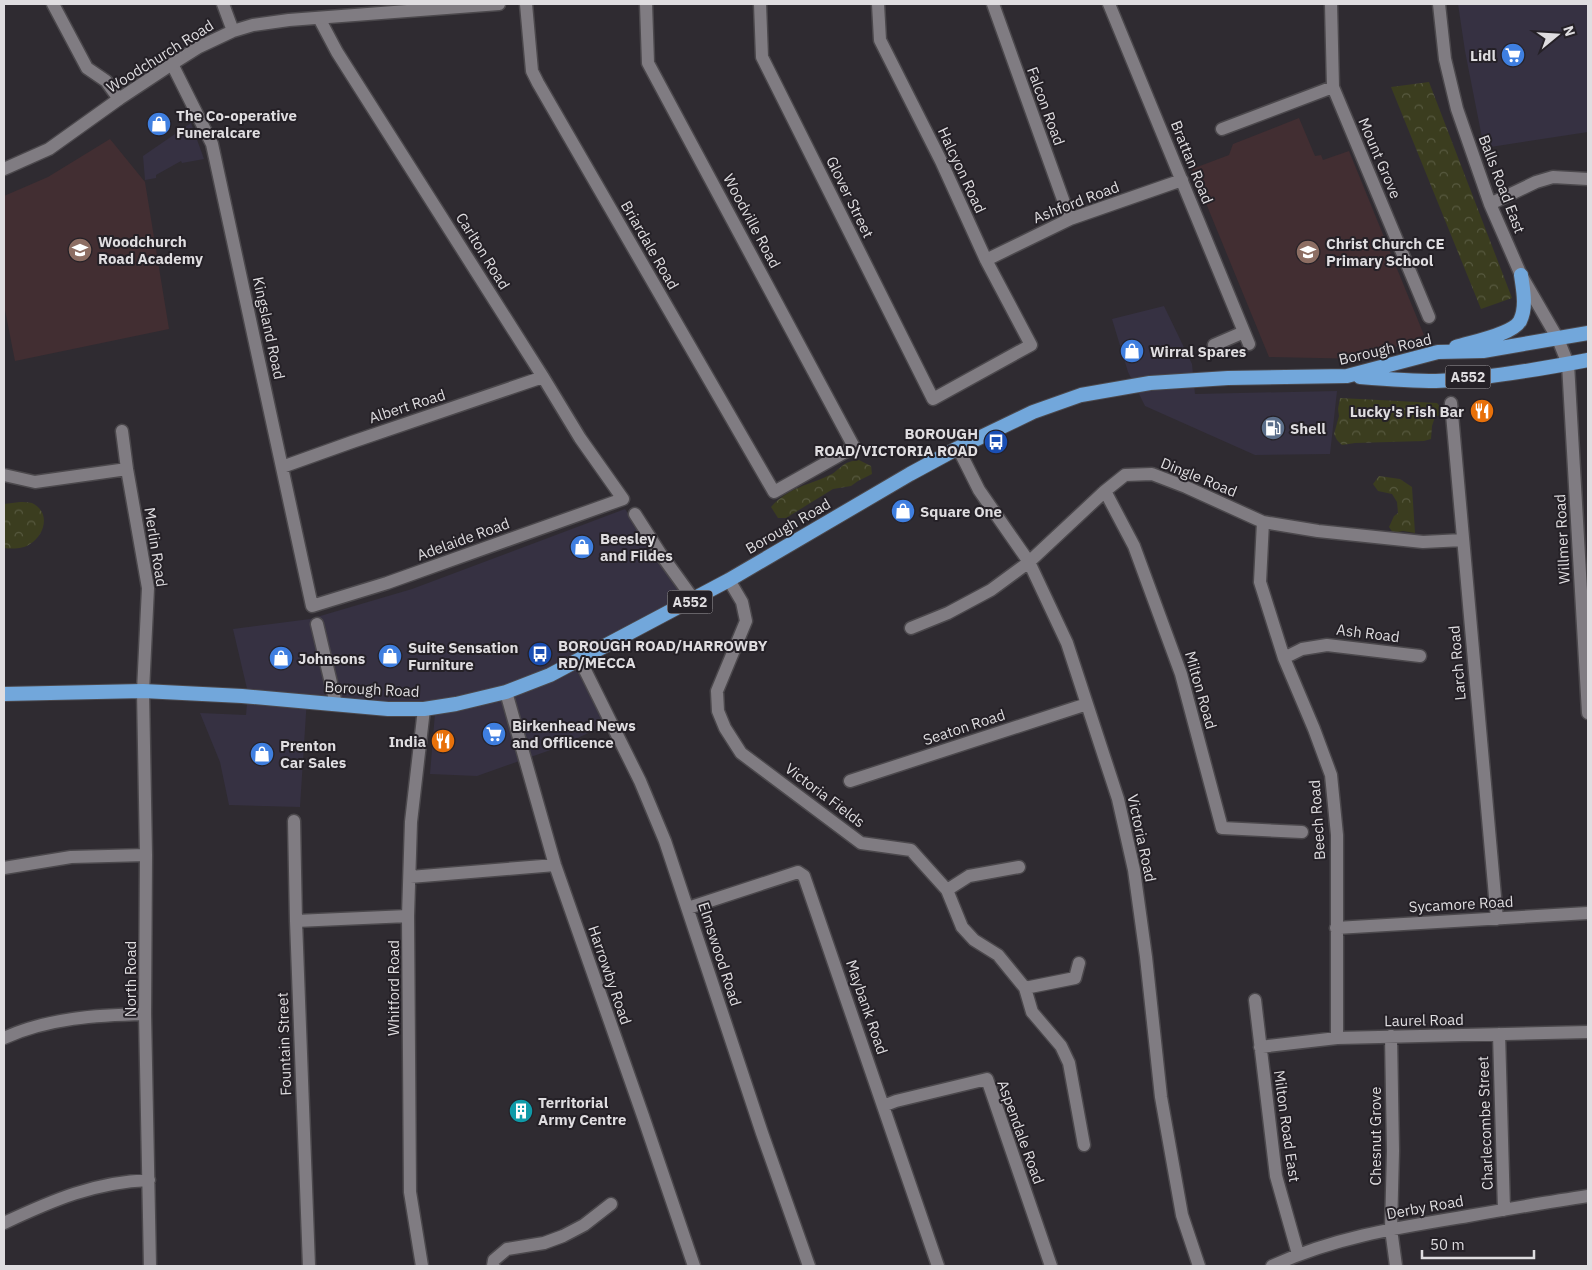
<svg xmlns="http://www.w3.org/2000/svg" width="1592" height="1270" viewBox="0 0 1592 1270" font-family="'IBM Plex Sans',sans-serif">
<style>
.commercial{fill:#363142}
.education{fill:#422e32}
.forest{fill:url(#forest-crowns)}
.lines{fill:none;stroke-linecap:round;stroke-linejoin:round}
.minor-casing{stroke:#4b484c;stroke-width:15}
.tertiary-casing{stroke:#4b484c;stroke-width:15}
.trunk-casing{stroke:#4b484c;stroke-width:16}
.minor{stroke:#807c82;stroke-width:12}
.tertiary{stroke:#807c82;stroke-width:12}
.trunk{stroke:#72a7db;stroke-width:14}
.labels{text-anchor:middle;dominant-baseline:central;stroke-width:4;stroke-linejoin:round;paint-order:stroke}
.shield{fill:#252127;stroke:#a7a5a8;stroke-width:1}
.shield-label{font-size:14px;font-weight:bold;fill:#dfdde0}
.poi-label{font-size:15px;font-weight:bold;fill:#dfdde0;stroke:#252127;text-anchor:start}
.street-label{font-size:15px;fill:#dfdde0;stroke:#252127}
</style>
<defs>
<pattern id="forest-crowns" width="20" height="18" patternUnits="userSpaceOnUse" patternTransform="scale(1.25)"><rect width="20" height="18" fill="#3b3d1f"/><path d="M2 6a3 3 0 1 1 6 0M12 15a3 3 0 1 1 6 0" fill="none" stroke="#57593f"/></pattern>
</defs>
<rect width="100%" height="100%" fill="#2f2b31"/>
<!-- commercial -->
<path class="commercial" d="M1458,4H1588V132L1484,148L1465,51Z
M191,123L204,159L182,163L181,161L156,175V178L145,180L143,156Z
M1164,306L1192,364L1195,394L1337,391L1330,454L1255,455L1145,406L1128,372L1112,319Z
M625,509L686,597L577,656L605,725L559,747L477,776L430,774L436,701L424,704L307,698L300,807L229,805L220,762L200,713L246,715L248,693L233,629L310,619L412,589Z"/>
<!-- education -->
<path class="education" d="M1299,118L1315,156L1321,155L1323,160L1349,151L1424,335L1366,359L1269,357L1192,169L1229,155L1233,144Z
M110,139L145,182L169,329L15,361L4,305V196L48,177Z"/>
<!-- forest -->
<path class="forest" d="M1429,82L1512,298L1481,309L1391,87Z
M1340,398L1437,403L1442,409L1443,414L1435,417L1432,426L1431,439L1424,441L1355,443L1342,445L1337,440L1334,434L1339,416L1338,409Z
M859,460L871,466L872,474L858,481L851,486L833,489L786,518H778L771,507C790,486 808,486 832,474C836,472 837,469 841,467C846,462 852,461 859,460Z
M1379,476L1400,479L1412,487L1415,533L1403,531L1393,533L1389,527L1394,516L1398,513L1397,502L1392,494L1378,491L1373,484Z
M20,502C23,502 29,502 32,503C51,512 45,535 30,544C23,549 13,549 4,548V504Z"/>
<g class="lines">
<!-- minor casing -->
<g class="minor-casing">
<path id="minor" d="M53,4L87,68L106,81L119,99
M526,4L532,71L538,83L774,492L854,447L648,63L646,4
M760,4L762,57L933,399L1031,345L986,260L941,161L880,40L878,4
M993,4L1070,219
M1109,4L1249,344
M1331,4L1333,87L1429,317
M1439,4L1445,59L1457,109L1490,204L1521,275L1558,339L1568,364L1588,713
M172,64L212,144L312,606L387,583L623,499L580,438L543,377L337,52L319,18
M1222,129L1333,87
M1490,204L1536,182L1553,177L1588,179
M986,260L1070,219L1182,180
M1214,345L1244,332
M1451,403L1497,919
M122,431L127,469L148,588L143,691L146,855L145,1014L150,1266
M958,448L979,490L1029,562L1067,643L1118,799L1134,870L1146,957L1161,1097L1182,1215L1199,1266
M282,467L352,442L543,377
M4,475L35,482L127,469
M1105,491L1134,546L1181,674L1222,828L1302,832
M635,514L660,553L694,600
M1263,522L1260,582L1284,658L1314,729L1331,775L1337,835V1038
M729,580L742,602L746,621L717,691L718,711L725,728L741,753L861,843L911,850L947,890L962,927L974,940L998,955L1025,988L1032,1012L1061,1046L1069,1063L1084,1145
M317,624L336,704
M911,628L948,613L991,590L1029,562L1105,491L1125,475L1152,474L1186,487L1263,522L1318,531L1423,542L1463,540
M1284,658L1302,649L1327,645L1420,656
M580,660L640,781L665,841L762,1133L809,1266
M506,692L555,865L643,1116L694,1266
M850,781L1087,704
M294,821L296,921L309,1266
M4,868L71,857L146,855
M410,877L555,865
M947,890L969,876L1019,867
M688,908L798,872L804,876L938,1266
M296,921L408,916
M1336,928L1588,913
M1025,988L1075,978L1079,963
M1255,1000L1276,1176L1298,1254
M1499,1034L1504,1210
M1391,1036L1393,1151L1391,1229L1396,1266
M4,1038C48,1018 97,1015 145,1014
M1260,1047L1337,1038L1588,1032
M883,1106L896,1101L987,1079L1051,1266
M4,1223C53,1200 95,1182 149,1180
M422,1266L410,1192L408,916L411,822L424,709
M493,1266L494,1260L507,1249L544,1243L563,1236L584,1225L611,1204
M1272,1266C1334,1237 1401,1227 1468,1216C1508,1209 1548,1202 1588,1196"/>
</g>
<!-- tertiary casing -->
<g class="tertiary-casing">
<path id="tertiary" d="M223,4L233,31
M4,169L49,149L119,99L172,64L199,47L233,31L253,25L289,20L499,4"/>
</g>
<!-- trunk casing -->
<g class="trunk-casing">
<path id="trunk" d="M1456,347C1471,342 1512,335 1520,321C1527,307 1523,289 1521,275
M1360,377C1385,379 1411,381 1436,381C1485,379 1541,369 1588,360
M4,694L143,691L242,696L388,709H424L456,704L506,692L550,675L729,580L910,474L958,448L1033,412L1081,395L1150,383L1228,378L1347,376L1438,352L1483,351L1588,333"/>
</g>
<!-- minor -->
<use href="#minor" class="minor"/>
<!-- tertiary -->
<use href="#tertiary" class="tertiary"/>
<!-- trunk -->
<use href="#trunk" class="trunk"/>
</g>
<!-- icons -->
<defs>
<g id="supermarket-disc" transform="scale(1.25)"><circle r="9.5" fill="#3f7fe0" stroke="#252127"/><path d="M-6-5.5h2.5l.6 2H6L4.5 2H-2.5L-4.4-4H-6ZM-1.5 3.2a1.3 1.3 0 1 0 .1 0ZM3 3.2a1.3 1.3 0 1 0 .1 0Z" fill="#fff"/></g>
<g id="shop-disc" transform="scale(1.25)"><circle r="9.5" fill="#3f7fe0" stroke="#252127"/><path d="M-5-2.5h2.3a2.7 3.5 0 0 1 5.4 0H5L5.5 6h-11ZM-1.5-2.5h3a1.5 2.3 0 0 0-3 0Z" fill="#fff"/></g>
<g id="school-disc" transform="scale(1.25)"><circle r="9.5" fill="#8d6e63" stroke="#252127"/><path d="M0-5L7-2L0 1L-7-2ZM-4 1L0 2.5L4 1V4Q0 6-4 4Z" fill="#fff"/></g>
<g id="restaurant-disc" transform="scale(1.25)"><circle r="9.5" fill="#e8710a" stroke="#252127"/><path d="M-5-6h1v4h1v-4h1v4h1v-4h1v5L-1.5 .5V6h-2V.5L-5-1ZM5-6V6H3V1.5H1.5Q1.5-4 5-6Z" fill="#fff"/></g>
<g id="fuel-disc" transform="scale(1.25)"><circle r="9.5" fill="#5c6f8a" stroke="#252127"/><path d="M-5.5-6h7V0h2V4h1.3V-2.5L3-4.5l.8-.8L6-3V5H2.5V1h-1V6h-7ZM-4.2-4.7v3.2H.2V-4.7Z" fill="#fff"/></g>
<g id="bus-disc" transform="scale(1.25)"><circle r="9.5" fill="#1a4fb4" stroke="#252127"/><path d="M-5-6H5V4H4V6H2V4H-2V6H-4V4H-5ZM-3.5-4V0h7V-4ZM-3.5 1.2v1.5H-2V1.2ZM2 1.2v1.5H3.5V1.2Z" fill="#fff"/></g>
<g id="building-disc" transform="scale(1.25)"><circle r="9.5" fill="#0f9aa8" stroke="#252127"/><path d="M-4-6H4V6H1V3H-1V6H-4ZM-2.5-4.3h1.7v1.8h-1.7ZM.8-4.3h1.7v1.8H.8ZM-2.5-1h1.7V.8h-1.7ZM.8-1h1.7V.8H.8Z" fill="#fff"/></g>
</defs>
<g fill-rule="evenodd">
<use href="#supermarket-disc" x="1513" y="55"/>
<use href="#shop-disc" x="159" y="124"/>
<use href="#school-disc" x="80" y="250"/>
<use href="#school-disc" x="1308" y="252"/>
<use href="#shop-disc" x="1132" y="351"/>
<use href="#restaurant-disc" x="1482" y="411"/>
<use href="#fuel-disc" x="1273" y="428"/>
<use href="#bus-disc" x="996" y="442"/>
<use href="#shop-disc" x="903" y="511"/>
<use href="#shop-disc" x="582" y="547"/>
<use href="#bus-disc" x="540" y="654"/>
<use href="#shop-disc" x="390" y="656"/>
<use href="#shop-disc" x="281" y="658"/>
<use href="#supermarket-disc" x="494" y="734"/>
<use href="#restaurant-disc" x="443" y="741"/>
<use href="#shop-disc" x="262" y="754"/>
<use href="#building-disc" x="521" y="1111"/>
</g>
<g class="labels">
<!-- shield labels -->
<g class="shield">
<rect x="1445.5" y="365.5" width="45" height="23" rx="4"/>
<rect x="667.5" y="590.5" width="45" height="23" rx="4"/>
</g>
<g class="shield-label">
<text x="1468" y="377">A552</text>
<text x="690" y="602">A552</text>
</g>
<!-- poi labels -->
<g class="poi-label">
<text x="1496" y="55" text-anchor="end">Lidl</text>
<text x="176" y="115">The Co-operative<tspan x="176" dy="17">Funeralcare</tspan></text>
<text x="98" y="241">Woodchurch<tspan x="98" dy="17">Road Academy</tspan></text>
<text x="1326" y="243">Christ Church CE<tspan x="1326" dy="17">Primary School</tspan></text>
<text x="1150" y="351">Wirral Spares</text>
<text x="1464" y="411" text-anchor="end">Lucky's Fish Bar</text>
<text x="1290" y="428">Shell</text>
<text x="978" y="433" text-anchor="end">BOROUGH<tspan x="978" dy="17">ROAD/VICTORIA ROAD</tspan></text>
<text x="920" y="511">Square One</text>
<text x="600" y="538">Beesley<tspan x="600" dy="17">and Fildes</tspan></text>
<text x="558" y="645">BOROUGH ROAD/HARROWBY<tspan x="558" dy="17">RD/MECCA</tspan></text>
<text x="408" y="647">Suite Sensation<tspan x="408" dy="17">Furniture</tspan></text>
<text x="298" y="658">Johnsons</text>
<text x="512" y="725">Birkenhead News<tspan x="512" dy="17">and Offlicence</tspan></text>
<text x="426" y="741" text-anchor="end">India</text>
<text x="280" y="745">Prenton<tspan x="280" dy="17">Car Sales</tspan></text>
<text x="538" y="1102">Territorial<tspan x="538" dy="17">Army Centre</tspan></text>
</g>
<!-- street labels -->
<g class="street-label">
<text transform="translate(160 56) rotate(-32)">Woodchurch Road</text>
<text transform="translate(1046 106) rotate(70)">Falcon Road</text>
<text transform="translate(1380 158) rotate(67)">Mount Grove</text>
<text transform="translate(1192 162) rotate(68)">Brattan Road</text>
<text transform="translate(962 170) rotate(65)">Halcyon Road</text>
<text transform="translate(1502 184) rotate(69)">Balls Road East</text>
<text transform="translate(850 197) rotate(64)">Glover Street</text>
<text transform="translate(1076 202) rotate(-21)">Ashford Road</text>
<text transform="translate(752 221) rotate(62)">Woodville Road</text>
<text transform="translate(650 245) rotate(60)">Briardale Road</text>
<text transform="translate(483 251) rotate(58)">Carlton Road</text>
<text transform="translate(269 328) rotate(78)">Kingsland Road</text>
<text transform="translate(1385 349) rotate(-13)">Borough Road</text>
<text transform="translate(407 406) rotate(-18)">Albert Road</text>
<text transform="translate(1199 477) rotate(22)">Dingle Road</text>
<text transform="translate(788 526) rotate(-30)">Borough Road</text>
<text transform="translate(463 539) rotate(-20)">Adelaide Road</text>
<text transform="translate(1562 539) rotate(-93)">Willmer Road</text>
<text transform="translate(156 547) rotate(81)">Merlin Road</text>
<text transform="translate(1368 633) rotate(7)">Ash Road</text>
<text transform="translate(1457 663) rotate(-95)">Larch Road</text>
<text transform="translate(372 689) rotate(3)">Borough Road</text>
<text transform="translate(1201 690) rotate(74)">Milton Road</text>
<text transform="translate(964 727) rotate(-18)">Seaton Road</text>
<text transform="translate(825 795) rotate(37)">Victoria Fields</text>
<text transform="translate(1317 820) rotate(-94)">Beech Road</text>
<text transform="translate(1142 838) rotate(78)">Victoria Road</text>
<text transform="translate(1461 904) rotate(-3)">Sycamore Road</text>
<text transform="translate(720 954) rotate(72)">Elmswood Road</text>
<text transform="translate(610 975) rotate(71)">Harrowby Road</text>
<text transform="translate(130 979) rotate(-90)">North Road</text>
<text transform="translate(393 988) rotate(-90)">Whitford Road</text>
<text transform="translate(867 1007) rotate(71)">Maybank Road</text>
<text transform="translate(1424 1020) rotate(-1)">Laurel Road</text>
<text transform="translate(284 1044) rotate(-92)">Fountain Street</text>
<text transform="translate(1485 1123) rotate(-92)">Charlecombe Street</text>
<text transform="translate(1287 1126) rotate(82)">Milton Road East</text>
<text transform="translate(1021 1132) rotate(70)">Aspendale Road</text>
<text transform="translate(1375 1136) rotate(-90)">Chesnut Grove</text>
<text transform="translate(1425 1207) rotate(-10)">Derby Road</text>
</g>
</g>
<!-- border -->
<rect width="1592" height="1270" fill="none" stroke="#dfdde0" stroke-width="10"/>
<!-- north arrow -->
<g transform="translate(1557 35) rotate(72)" stroke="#252127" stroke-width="4" paint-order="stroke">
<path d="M0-4L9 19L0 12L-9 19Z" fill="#dfdde0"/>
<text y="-8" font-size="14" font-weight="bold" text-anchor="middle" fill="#dfdde0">N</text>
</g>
<!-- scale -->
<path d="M1422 1250v8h112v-8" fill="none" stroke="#dfdde0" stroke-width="2.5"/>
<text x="1430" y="1250" font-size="15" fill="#dfdde0" stroke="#252127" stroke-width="4" paint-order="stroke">50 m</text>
</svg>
